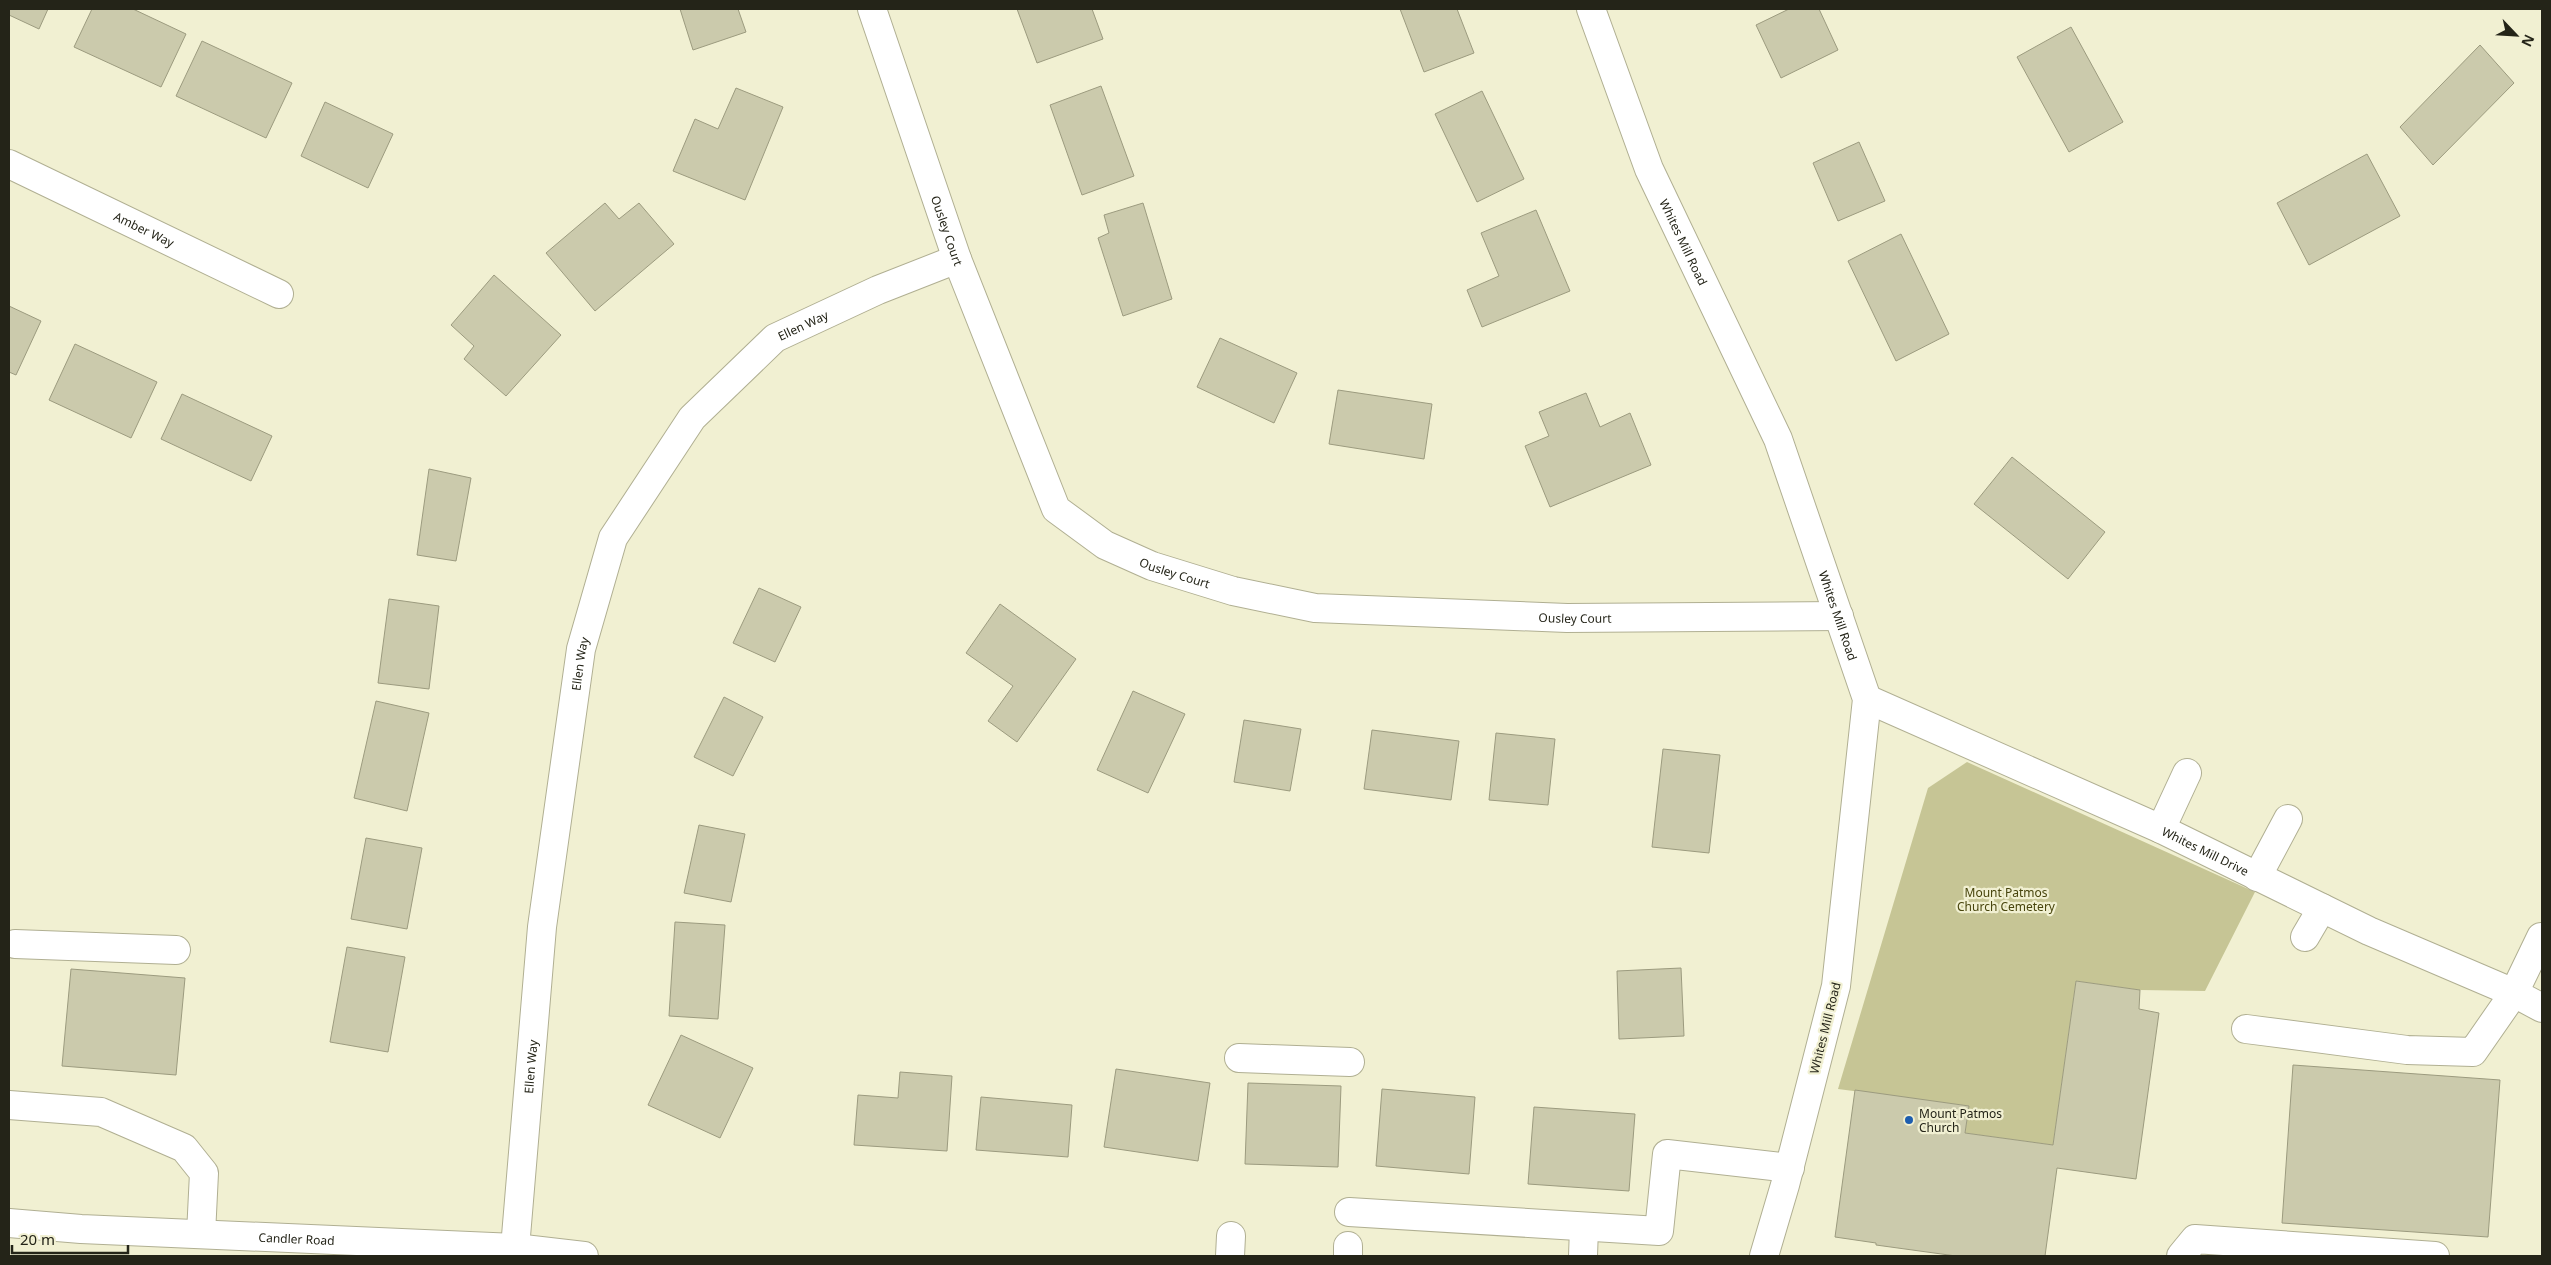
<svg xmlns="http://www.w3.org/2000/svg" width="2551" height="1265" viewBox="0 0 2551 1265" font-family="'Noto Sans',sans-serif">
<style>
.green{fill:#c6c595}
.building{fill:#cbcaac;stroke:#9c9b7f}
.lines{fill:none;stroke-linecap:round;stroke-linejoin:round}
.minor-casing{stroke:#b0af92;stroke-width:30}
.major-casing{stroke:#b0af92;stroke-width:30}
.minor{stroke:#fff;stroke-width:28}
.major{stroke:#fff;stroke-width:28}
.poi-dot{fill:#1e5eaf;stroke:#f1f0d2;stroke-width:2}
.labels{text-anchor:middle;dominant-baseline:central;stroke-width:4.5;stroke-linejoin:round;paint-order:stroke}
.street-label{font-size:12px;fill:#242418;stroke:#f1f0d2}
.park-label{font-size:12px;fill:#47440c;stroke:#f1f0d2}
.poi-label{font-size:12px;fill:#242418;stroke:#f1f0d2;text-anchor:start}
</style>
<rect width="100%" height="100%" fill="#f1f0d2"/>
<!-- green -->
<path class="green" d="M1967,762L2255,892L2205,991L2140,990L2076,981L2053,1145L1965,1133L1969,1106L1838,1089L1928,788Z"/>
<!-- building -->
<path class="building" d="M9,9H48L39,29L9,15Z
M92,9H133L186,34L161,87L74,47Z
M680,9H738L746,32L693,50Z
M1017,9H1092L1103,39L1037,63Z
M1400,9H1457L1474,53L1424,72Z
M1789,9H1819L1838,50L1781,78L1756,25Z
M2071,27L2123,122L2069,152L2017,57Z
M202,41L292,83L266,138L176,96Z
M2480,45L2514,83L2433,165L2400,127Z
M1101,86L1134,176L1082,195L1050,105Z
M736,88L783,107L745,200L673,171L695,119L718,129Z
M1482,91L1524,179L1477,202L1435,114Z
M325,102L393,134L368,188L301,156Z
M1859,142L1885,201L1838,221L1813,163Z
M2367,154L2400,216L2309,265L2277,203Z
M605,203L619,219L639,203L674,244L595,311L546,253Z
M1143,203L1172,299L1123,316L1098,238L1109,233L1104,215Z
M1536,210L1570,291L1482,327L1467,290L1499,276L1481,233Z
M1901,234L1949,334L1896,361L1848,261Z
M494,275L561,335L506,396L464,359L474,346L451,325Z
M9,306L41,321L16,375L9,372Z
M1220,338L1297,373L1274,423L1197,387Z
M75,344L157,382L131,438L49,400Z
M1338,390L1432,404L1424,459L1329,444Z
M1586,393L1600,427L1630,413L1651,465L1550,507L1525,446L1549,436L1539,412Z
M182,394L272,436L251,481L161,439Z
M2012,457L2105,532L2068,579L1974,504Z
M429,469L471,478L456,561L417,555Z
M759,588L801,607L775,662L733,643Z
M389,599L439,606L429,689L378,683Z
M1000,604L1076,659L1017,742L988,721L1013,686L966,653Z
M1133,691L1185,714L1148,793L1097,770Z
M724,697L763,717L733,776L694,757Z
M376,701L429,713L407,811L354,798Z
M1244,720L1301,729L1290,791L1234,782Z
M1372,730L1459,741L1451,800L1364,789Z
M1496,733L1555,739L1548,805L1489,800Z
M1663,749L1720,755L1709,853L1652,847Z
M699,825L745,834L731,902L684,893Z
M366,838L422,848L407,929L351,919Z
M675,922L725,925L718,1019L669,1016Z
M347,947L405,957L388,1052L330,1042Z
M1681,968L1684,1036L1619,1039L1617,971Z
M71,969L185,978L176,1075L62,1066Z
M2076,981L2140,990L2139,1009L2159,1013L2136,1179L2057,1168L2045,1256H1956L1876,1245V1243L1835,1237L1855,1090L1969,1106L1965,1133L2053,1145Z
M681,1035L753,1068L720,1138L648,1105Z
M2293,1065L2500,1080L2488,1237L2282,1223Z
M1116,1069L1210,1083L1198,1161L1104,1147Z
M900,1072L952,1076L947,1151L854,1145L858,1095L898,1098Z
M1248,1083L1341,1086L1338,1167L1245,1164Z
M1382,1089L1475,1097L1469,1174L1376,1166Z
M981,1097L1072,1105L1068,1157L976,1150Z
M1534,1107L1635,1114L1629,1191L1528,1184Z"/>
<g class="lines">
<!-- minor casing -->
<g class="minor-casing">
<g id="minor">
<path id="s1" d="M872,9L957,259L1056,509L1105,545L1152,566L1233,591L1315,608L1567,618L1839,616"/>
<path id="s2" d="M1591,9L1649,169L1778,439L1867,699L1836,986L1785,1185L1764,1256"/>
<path id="s3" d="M9,164L279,294"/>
<path id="s4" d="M1867,699L2161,829L2369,931L2514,993L2542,1008"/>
<path d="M2161,829L2187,773"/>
<path d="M2257,877L2288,819"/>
<path d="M2305,937L2322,908"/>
<path d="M15,944L176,950"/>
<path d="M2246,1029L2407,1050L2473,1052L2514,993L2541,937"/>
<path d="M1239,1058L1350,1062"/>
<path d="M9,1105L101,1112L184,1148L204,1173L201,1234"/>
<path d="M1349,1212L1659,1231L1667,1154L1790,1168"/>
<path id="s5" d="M515,1248L542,927L581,649L613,538L692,418L775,338L878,290L957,259"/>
<path d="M1230,1256L1231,1236"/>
<path d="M1348,1256V1246"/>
<path d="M1583,1256L1584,1228"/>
<path d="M2181,1256L2195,1239L2435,1256"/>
</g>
</g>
<!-- major casing -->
<g class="major-casing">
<g id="major">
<path id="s6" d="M9,1223L81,1229L515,1248L584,1256"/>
</g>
</g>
<!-- minor -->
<use href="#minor" class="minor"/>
<!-- major -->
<use href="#major" class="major"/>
</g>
<!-- markers -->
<circle class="poi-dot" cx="1909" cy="1120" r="5"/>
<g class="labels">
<!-- street labels -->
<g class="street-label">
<text stroke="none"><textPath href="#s3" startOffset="150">Amber Way</textPath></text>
<text stroke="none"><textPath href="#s1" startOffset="234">Ousley Court</textPath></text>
<text stroke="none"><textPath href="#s2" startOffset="251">Whites Mill Road</textPath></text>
<text stroke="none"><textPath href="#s5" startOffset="1008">Ellen Way</textPath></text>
<text stroke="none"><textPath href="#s1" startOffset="669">Ousley Court</textPath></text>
<text stroke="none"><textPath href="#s2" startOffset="656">Whites Mill Road</textPath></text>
<text stroke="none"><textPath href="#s1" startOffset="1074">Ousley Court</textPath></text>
<text stroke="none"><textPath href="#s5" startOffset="588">Ellen Way</textPath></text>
<text stroke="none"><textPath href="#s4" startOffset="371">Whites Mill Drive</textPath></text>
<text transform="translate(1825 1028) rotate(-76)">Whites Mill Road</text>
<text stroke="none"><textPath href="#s5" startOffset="182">Ellen Way</textPath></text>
<text stroke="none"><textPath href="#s6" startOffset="288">Candler Road</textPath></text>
</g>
<!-- park labels -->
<g class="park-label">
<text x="2006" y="892">Mount Patmos<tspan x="2006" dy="14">Church Cemetery</tspan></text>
</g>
<!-- poi labels -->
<g class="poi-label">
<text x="1919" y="1113">Mount Patmos<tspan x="1919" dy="14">Church</tspan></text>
</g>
</g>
<!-- border -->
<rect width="2551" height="1265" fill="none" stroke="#242418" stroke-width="20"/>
<!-- north arrow -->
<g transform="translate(2516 35) rotate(115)" stroke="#f1f0d2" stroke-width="4" paint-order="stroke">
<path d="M0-4L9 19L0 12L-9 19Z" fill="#242418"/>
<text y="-8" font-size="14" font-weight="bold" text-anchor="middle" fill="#242418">N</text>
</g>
<!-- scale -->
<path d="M12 1245v8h116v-8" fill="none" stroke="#242418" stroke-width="2.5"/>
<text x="20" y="1245" font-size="15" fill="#242418" stroke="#f1f0d2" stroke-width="4" paint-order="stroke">20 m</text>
</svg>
